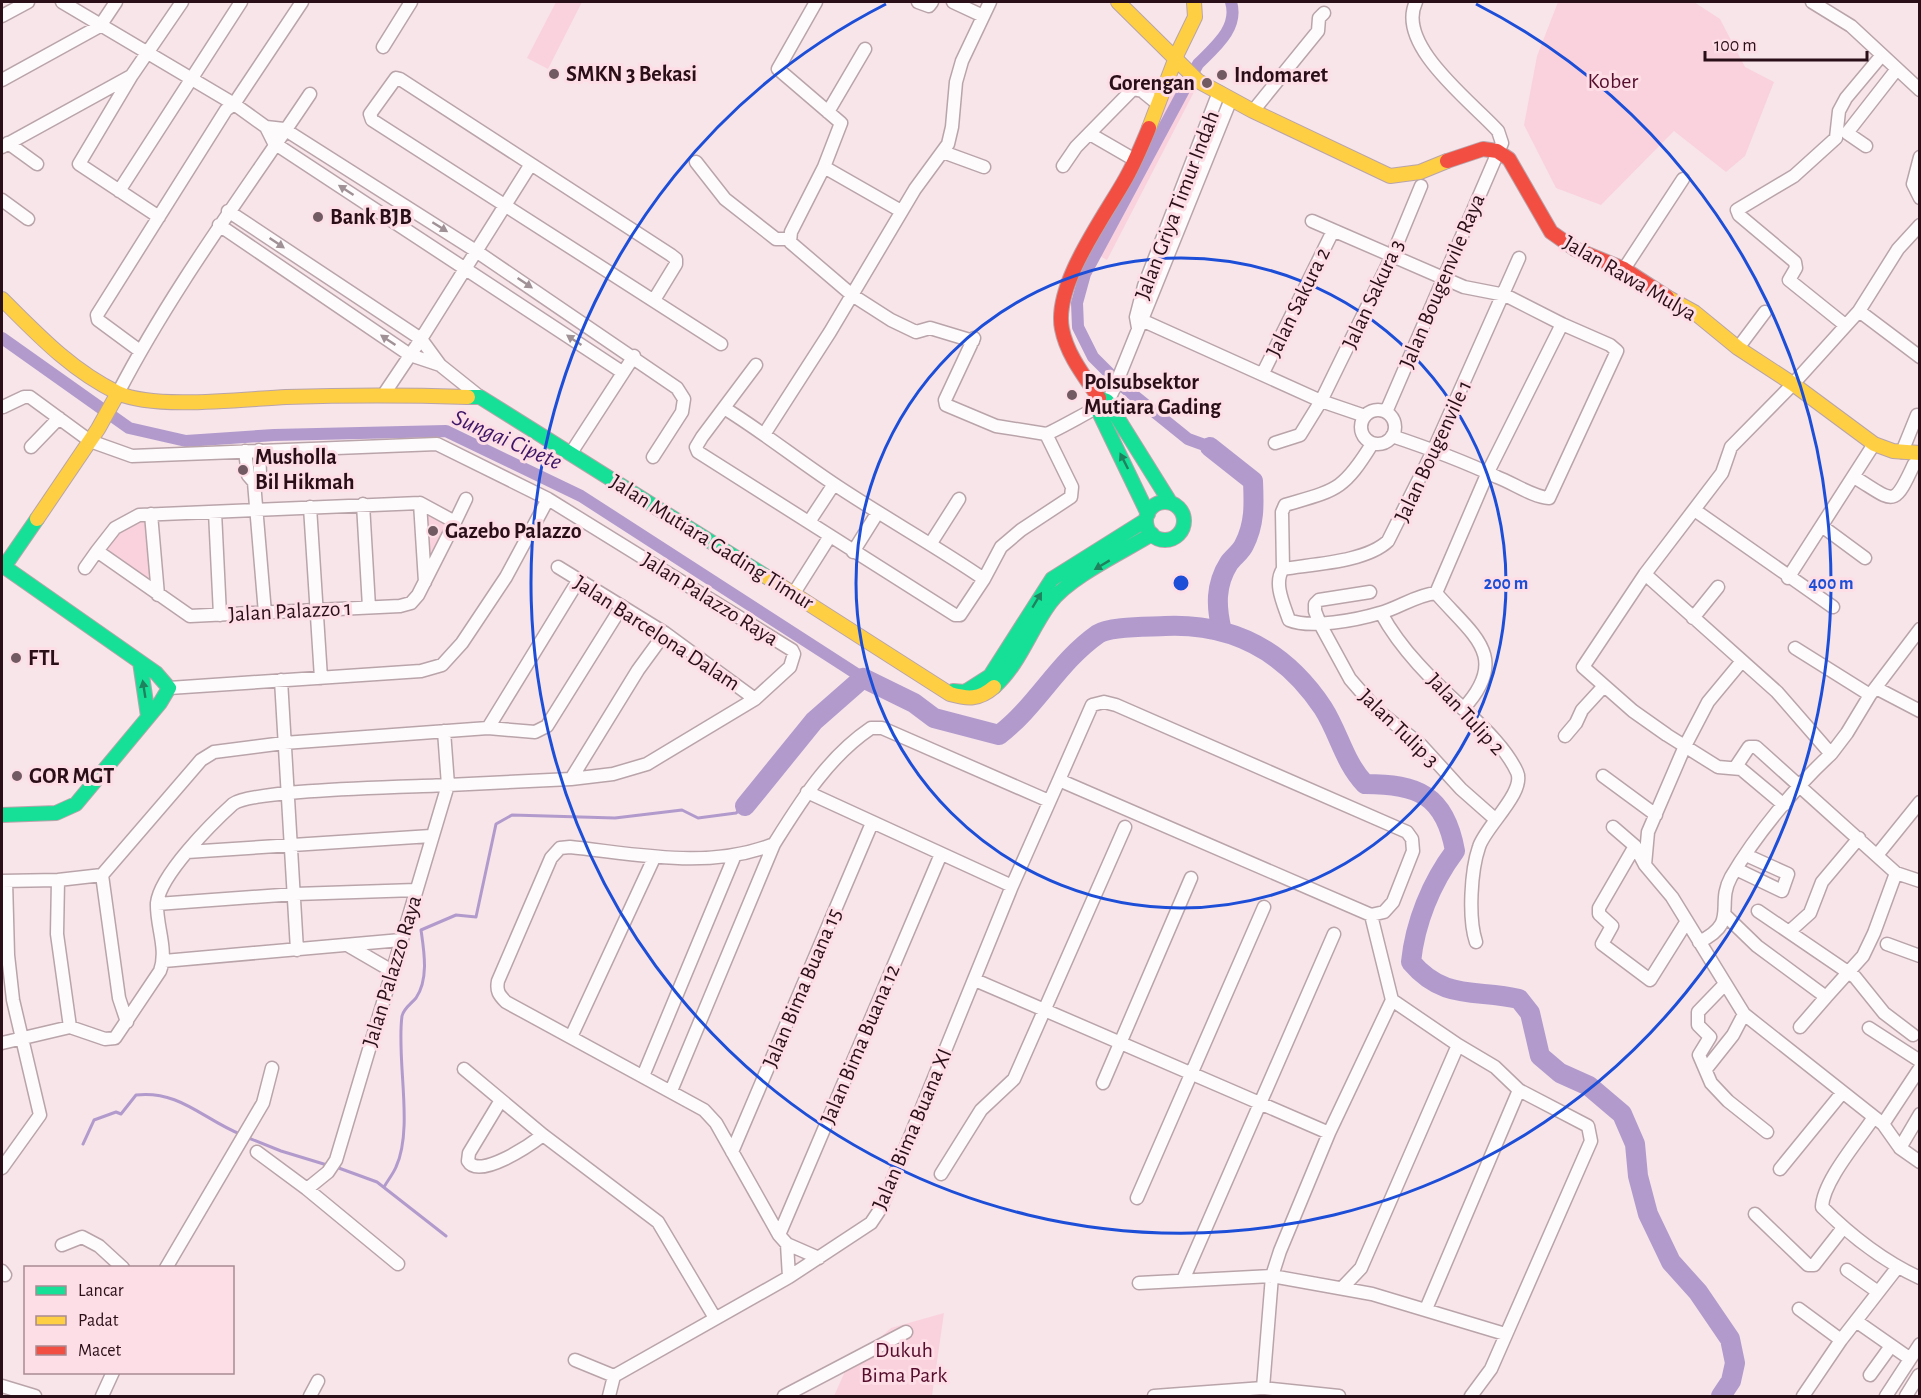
<svg xmlns="http://www.w3.org/2000/svg" width="1921" height="1398" viewBox="0 0 1921 1398" font-family="'Alegreya Sans',sans-serif">
<style>
.green{fill:#fad2dd}
.lines{fill:none;stroke-linecap:round;stroke-linejoin:round}
.stream{stroke:#b29bcc;stroke-width:3}
.canal{stroke:#b29bcc;stroke-width:12}
.river{stroke:#b29bcc;stroke-width:20}
.street-casing{stroke:#b9a4aa;stroke-width:15}
.fast-casing{stroke:#b9a4aa;stroke-width:16}
.slow-casing{stroke:#b9a4aa;stroke-width:16}
.jam-casing{stroke:#b9a4aa;stroke-width:16}
.street{stroke:#fefbfc;stroke-width:12}
.fast{stroke:#16e098;stroke-width:14}
.slow{stroke:#ffcf43;stroke-width:14}
.jam{stroke:#f24e42;stroke-width:14}
.oneway{fill:#9f9195}
.oneway2{fill:#1f825e}
.ring{fill:none;stroke:#1d4ed8;stroke-width:3}
.poi-dot{fill:#725a62;stroke:#fedee6;stroke-width:2}
.labels{text-anchor:middle;dominant-baseline:central;stroke-width:6;stroke-linejoin:round;paint-order:stroke}
.poi-label{font-size:22px;font-weight:bold;fill:#2a0f18;stroke:#fedee6;text-anchor:start}
.park-label{font-size:22px;fill:#550d2c;stroke:#fedee6}
.street-label{font-size:22px;fill:#2a0f18;stroke:#fedee6}
.water-label{font-size:24px;font-style:italic;fill:#3d1668;stroke:#fedee6}
.centre{fill:#1d4ed8;stroke:#fedee6;stroke-width:3}
.ring-label{font-size:18px;text-anchor:middle;font-weight:bold;fill:#1d4ed8;stroke:#fedee6;stroke-width:6;stroke-linejoin:round;paint-order:stroke}
</style>
<rect width="100%" height="100%" fill="#f7e5ea"/>
<!-- green -->
<path class="green" d="M556,2H582L548,69L527,58Z
M1558,2H1694L1720,19L1745,67L1774,82L1745,156L1726,172L1674,131L1601,205L1556,188L1524,125L1537,56Z
M1179,79L1194,92L1107,260L1089,250Z
M424,510L448,523L427,562Z
M147,519L152,583L102,549L118,526Z
M944,1313L932,1396H834L847,1367L891,1328Z"/>
<g class="lines">
<!-- stream -->
<path class="stream" d="M246,1137L281,1151L327,1165
M83,1144L94,1120L116,1112L121,1114L136,1095C179,1090 203,1119 240,1134
M336,1167L377,1182L446,1236
M384,1187C388,1180 393,1174 396,1167C414,1128 396,1059 402,1016C404,1008 411,1004 416,998C429,979 424,951 421,930L456,915L476,917L496,824L512,815L615,818L682,810L698,818L736,813L745,806"/>
<!-- canal -->
<path class="canal" d="M2,338L129,428L186,441L274,435L446,431L581,496L863,678
M1210,447L1188,439L1121,385L1093,357L1078,327L1077,303L1085,274L1198,64C1215,47 1239,28 1231,2"/>
<!-- river -->
<path class="river" d="M1210,447L1253,481C1254,504 1255,524 1244,545C1241,552 1233,557 1229,563C1215,585 1216,607 1222,631
M745,806L814,721L863,678L914,703L934,718L999,735C1037,706 1058,662 1098,634C1109,626 1150,627 1165,626C1233,623 1285,651 1323,708C1339,733 1344,762 1365,784C1418,784 1445,795 1455,851C1431,883 1415,923 1411,962C1444,1001 1476,989 1519,999L1530,1013L1540,1056L1560,1073L1589,1086L1622,1114L1635,1144L1638,1176L1648,1214L1671,1262L1698,1292L1730,1339L1735,1363L1731,1381L1721,1396"/>
<!-- street casing -->
<g class="street-casing">
<path id="street" d="M62,2L234,104L266,127L274,143L622,372
M816,2L778,69L841,123L824,167L901,211
M918,2L929,6L932,2
M953,2L983,16
M1812,2L1851,26L1920,90
M2,16L28,2
M383,47L411,2
M2,80L100,26L116,2
M1253,111L1318,31L1319,18L1324,13
M828,112L865,49
M266,127L284,129L476,251L677,388L684,399L682,412L653,457
M1090,134L1135,160
M8,143L37,164
M1866,146L1847,133L1897,69
M2,147L131,76
M943,152L984,167
M1920,157L1913,184L1920,198
M696,162L725,199L776,239H790
M1063,166L1076,147L1133,89L1142,91L1158,104
M824,167L791,232L790,242L852,295L891,320L916,332L930,328L973,341
M119,191L241,2
M2,200L28,219
M228,211L421,339L440,365L480,397
M159,217L79,164L132,75L182,2
M1312,221L1464,287L1505,295L1562,324
M219,225L410,355L440,365
M1624,269L1683,179
M654,300L676,264V259L671,255L400,79L396,78L370,114L372,120L721,344
M1859,311L1920,357
M1137,318L1321,401L1365,416
M1845,325L1789,280L1796,268L1795,262L1739,215L1737,210L1794,176L1836,138L1839,111L1846,98L1882,55
M1138,328L1136,317L1144,286L1219,92
M974,338L945,400L946,405L996,426L1046,434
M1738,348L1765,312
M140,351L98,320L97,315L226,110L234,104L302,2
M756,365L702,437L696,447L698,452L955,615H960L984,579L1001,547L1021,530L1071,497L1072,487L1046,434C1051,433 1102,405 1107,401C1110,399 1112,392 1114,389L1231,99
M1263,373L1333,231
M118,393C173,287 244,193 310,94
M384,394L421,339L531,164
M3,407L24,397H30L90,441L132,456L437,444L548,499L792,650L794,654L790,667L755,699L647,764L613,774L571,779L448,785L336,1160L328,1172L307,1189L398,1264
M724,408C763,432 799,461 837,486C885,518 936,546 984,579
M1361 427a17 17 0 1 1 34 0a17 17 0 1 1-34 0Z
M1386,412L1502,143L1498,131C1473,103 1395,45 1416,2
M765,433L830,332L915,189L948,144L952,127L956,82L962,61L990,2
M1392,436C1428,448 1463,461 1497,477C1513,483 1533,497 1549,498L1617,351L1610,345L1562,324L1488,472L1436,593
M1275,443L1300,435L1321,401L1392,256L1421,186
M31,447L59,418
M245,451L248,475L254,482
M1902,452L1917,415
M571,453L634,356
M1854,477C1894,501 1893,510 1914,464
M254,482L265,613
M254,482L260,474L259,450
M420,503L455,522L418,595L411,603L400,606L190,616L97,551L115,528L139,515Z
M420,503L425,582
M363,504L369,607
M310,507L321,678
M1696,511L1833,607
M215,512L220,615
M151,514L158,595
M455,522L466,499
M809,522L834,484
M1823,527L1865,558
M931,543L959,499
M853,552L878,512
M558,567L665,633L755,699
M85,568L97,551
M1283,569C1313,564 1366,562 1388,541L1434,449L1519,258
M1283,569C1273,583 1284,605 1289,620C1310,629 1357,620 1380,613C1399,608 1416,595 1436,593
M1283,569L1282,512L1285,505C1336,490 1343,491 1372,444
M1645,574L1583,667L1633,711L1667,735L1718,767L1741,769L1784,805
M1788,578L1874,444
M1370,592L1319,600L1315,604V611L1320,624L1350,679L1376,709L1421,745L1461,789L1495,819
M794,593L830,536
M1436,593C1471,634 1512,656 1463,709
M1381,613C1401,650 1433,681 1464,709C1483,727 1506,748 1517,772C1526,792 1485,827 1479,847C1471,870 1468,918 1476,942
M1693,618L1718,587
M1795,648L1870,695L1920,629
M281,680L297,950
M169,688L421,671L442,665L462,643L506,577L548,499
M1876,688L1920,711
M1870,695L1847,733L1831,754L1777,692L1645,574L1722,473L1731,447L1793,384L1859,311L1898,249L1920,225
M488,728L535,732L547,726L622,606
M1565,736L1576,723L1582,710L1604,686
M1735,768L1749,747H1756L1896,873L1920,881
M1603,776L1656,815
M571,779L638,670L665,633
M807,792L1012,886
M1613,827L1635,846L1645,865L1672,897L1744,1014L1883,1124L1900,1148L1920,1162
M1635,846L1599,908V914L1612,926L1602,944L1650,980L1687,921
M187,852L431,836
M1878,854L1920,802
M1645,865L1648,832L1685,746L1708,702L1742,661
M1736,869L1782,891L1788,874L1746,855
M58,880L57,934L70,1027
M2,881L58,880L102,875
M157,904L295,894L416,890
M1758,911L1855,977L1884,1013L1913,1035
M1726,916L1757,946L1826,997L1863,956L1874,933L1896,873
M1790,931L1810,913L1822,882L1859,838
M1699,942C1740,922 1715,906 1731,877C1755,836 1796,786 1831,754
M1887,944L1920,956
M349,946L392,971
M164,961L401,940
M975,980L1329,1133
M1725,984L1698,1012V1025L1710,1037L1699,1055L1711,1083L1728,1101L1767,1132
M1392,1000L1458,1045
M127,1022L119,998L102,875L201,760L214,752L284,743L488,728L578,581
M1800,1027L1826,997
M1869,1028L1920,1061
M571,1037L654,858
M2,1043L70,1027L105,1039L115,1038L160,971C168,949 156,926 157,903C160,875 212,823 233,804C254,789 412,787 448,785L444,731
M464,1069L543,1135L658,1222L715,1318
M1706,1069L1733,1035L1744,1014
M643,1076L735,855
M1103,1083L1191,878
M671,1091L774,844
M501,1100L469,1153L468,1161C479,1180 530,1145 543,1135
M1874,1117C1859,1140 1823,1181 1822,1207C1851,1236 1883,1261 1920,1278
M1883,1124L1920,1068
M1900,1148L1920,1114
M257,1152L307,1189
M732,1152L872,823
M2,1168L40,1115L13,1000L8,955L6,881
M1780,1169L1842,1093
M941,1174L981,1110L1014,1079L1125,827
M1137,1198L1264,907
M1755,1214L1808,1265H1814L1843,1228
M779,1235L941,854
M787,1244L789,1277
M62,1245L82,1237L99,1246L123,1268
M819,1258L787,1244L779,1235L716,1123L704,1110L506,1002C499,995 496,991 498,981L551,858L560,848L570,847C637,854 709,870 774,844C801,801 828,757 871,728H882L1049,801
M166,1268L263,1103L272,1068
M1847,1270L1878,1292
M2,1271L5,1275
M1183,1280L1334,934
M1139,1283L1272,1276L1372,1294L1505,1334
M1342,1288L1361,1268L1458,1045L1495,1067L1519,1090L1588,1126L1591,1141L1491,1369L1471,1396
M1426,1309L1519,1090
M1799,1309L1841,1340
M1856,1321L1909,1358
M575,1360L614,1376L789,1277L871,1223L881,1208L1012,886L1059,780L1371,915L1384,912L1393,902L1413,851L1412,839L1407,832L1116,705L1104,702L1092,705L1059,780
M1870,1375L1891,1346
M2,1386L35,1396
M1263,1388L1272,1276L1280,1251L1329,1133L1392,1000L1371,915
M102,1396L113,1372
M310,1396L318,1381
M609,1396L614,1376
M784,1396L906,1332
M1154,1396L1263,1388L1339,1396
M1803,1396L1841,1340L1897,1268
M1886,1396L1920,1344
M1906,1396L1919,1375"/>
</g>
<!-- fast casing -->
<g class="fast-casing">
<path id="fast" d="M468,397H480L767,577
M1099,398L1096,406L1148,514
M1099,398L1107,401L1170,502
M1146 521a19 19 0 1 1 38 0a19 19 0 1 1-38 0Z
M140,662L148,716
M994,687C1019,665 1030,630 1050,603C1069,577 1123,552 1152,534
M953,691L965,692L990,676L1052,579L1146,520
M2,815L56,813L76,804L160,703L169,688L156,673L6,568V564L37,519"/>
</g>
<!-- slow casing -->
<g class="slow-casing">
<path id="slow" d="M1118,2L1198,81L1253,111L1390,176L1420,172L1447,161
M1149,128L1178,52L1195,17L1194,2
M1667,297L1694,312L1738,348L1793,384L1874,444L1893,451L1920,453
M2,299C38,335 72,371 118,393C155,410 244,399 286,397C347,395 407,395 468,397
M37,519L98,429L118,393
M767,577L950,694C968,699 979,700 994,687"/>
</g>
<!-- jam casing -->
<g class="jam-casing">
<path id="jam" d="M1447,161L1483,149L1497,151L1509,159L1551,232L1575,249L1624,269L1667,297
M1099,398C1085,377 1067,355 1062,329C1053,285 1105,216 1126,178C1135,162 1142,145 1149,128"/>
</g>
<!-- street -->
<use href="#street" class="street"/>
<!-- fast -->
<use href="#fast" class="fast"/>
<!-- slow -->
<use href="#slow" class="slow"/>
<!-- jam -->
<use href="#jam" class="jam"/>
</g>
<!-- one-way arrows -->
<defs><path id="oneway-solid" d="M-6-.8H1V-3.2L6.5 0L1 3.2V.8H-6Z" transform="scale(1.5)"/></defs>
<g class="oneway">
<use href="#oneway-solid" transform="translate(346 190) rotate(-147)"/>
<use href="#oneway-solid" transform="translate(440 227) rotate(32)"/>
<use href="#oneway-solid" transform="translate(277 243) rotate(34)"/>
<use href="#oneway-solid" transform="translate(525 283) rotate(34)"/>
<use href="#oneway-solid" transform="translate(388 340) rotate(-146)"/>
<use href="#oneway-solid" transform="translate(574 340) rotate(-146)"/>
</g>
<g class="oneway2">
<use href="#oneway-solid" transform="translate(1124 461) rotate(-117)"/>
<use href="#oneway-solid" transform="translate(1102 565) rotate(149)"/>
<use href="#oneway-solid" transform="translate(1037 600) rotate(-59)"/>
<use href="#oneway-solid" transform="translate(144 689) rotate(-99)"/>
</g>
<!-- distance rings -->
<g class="ring">
<circle cx="1181" cy="583" r="325"/>
<path d="M1476 4A650 650 0 1 1 886 4"/>
</g>
<!-- markers -->
<g class="poi-dot">
<circle cx="554" cy="74" r="6"/>
<circle cx="1222" cy="75" r="6"/>
<circle cx="1207" cy="83" r="6"/>
<circle cx="318" cy="217" r="6"/>
<circle cx="1072" cy="395" r="6"/>
<circle cx="243" cy="470" r="6"/>
<circle cx="433" cy="531" r="6"/>
<circle cx="16" cy="658" r="6"/>
<circle cx="17" cy="776" r="6"/>
</g>
<g class="labels">
<!-- poi labels -->
<g class="poi-label">
<text x="566" y="74">SMKN 3 Bekasi</text>
<text x="1234" y="75">Indomaret</text>
<text x="1195" y="83" text-anchor="end">Gorengan</text>
<text x="330" y="217">Bank BJB</text>
<text x="1084" y="382">Polsubsektor<tspan x="1084" dy="25">Mutiara Gading</tspan></text>
<text x="255" y="457">Musholla<tspan x="255" dy="25">Bil Hikmah</tspan></text>
<text x="445" y="531">Gazebo Palazzo</text>
<text x="28" y="658">FTL</text>
<text x="29" y="776">GOR MGT</text>
</g>
<!-- park labels -->
<g class="park-label">
<text x="1613" y="81">Kober</text>
<text x="904" y="1350">Dukuh<tspan x="904" dy="25">Bima Park</tspan></text>
</g>
<!-- street labels -->
<g class="street-label">
<text transform="translate(1177 205) rotate(-69)">Jalan Griya Timur Indah</text>
<text transform="translate(1630 278) rotate(30)">Jalan Rawa Mulya</text>
<text transform="translate(1442 281) rotate(-67)">Jalan Bougenvile Raya</text>
<text transform="translate(1373 294) rotate(-65)">Jalan Sakura 3</text>
<text transform="translate(1298 302) rotate(-64)">Jalan Sakura 2</text>
<text transform="translate(1433 451) rotate(-65)">Jalan Bougenvile 1</text>
<text transform="translate(712 542) rotate(32)">Jalan Mutiara Gading Timur</text>
<text transform="translate(710 599) rotate(32)">Jalan Palazzo Raya</text>
<text transform="translate(290 611) rotate(-3)">Jalan Palazzo 1</text>
<text transform="translate(657 633) rotate(33)">Jalan Barcelona Dalam</text>
<text transform="translate(1466 714) rotate(47)">Jalan Tulip 2</text>
<text transform="translate(1399 728) rotate(44)">Jalan Tulip 3</text>
<text transform="translate(392 971) rotate(-73)">Jalan Palazzo Raya</text>
<text transform="translate(802 988) rotate(-67)">Jalan Bima Buana 15</text>
<text transform="translate(860 1044) rotate(-67)">Jalan Bima Buana 12</text>
<text transform="translate(912 1129) rotate(-67)">Jalan Bima Buana XI</text>
</g>
<!-- water labels -->
<g class="water-label">
<text transform="translate(507 440) rotate(24)">Sungai Cipete</text>
</g>
</g>
<circle cx="1181" cy="583" r="9" class="centre"/>
<g class="ring-label">
<text x="1506" y="589">200 m</text>
<text x="1831" y="589">400 m</text>
</g>
<!-- border -->
<rect width="1921" height="1398" fill="none" stroke="#2a0f18" stroke-width="6"/>
<!-- legend -->
<rect x="24" y="1266" width="210" height="108" fill="#fedee6" stroke="#a98b94" stroke-width="1.5"/>
<rect x="36" y="1286" width="30" height="9" fill="#16e098" stroke="#a98b94" stroke-width="1.5"/>
<text x="78" y="1296" font-size="18" fill="#2a0f18">Lancar</text>
<rect x="36" y="1316" width="30" height="9" fill="#ffcf43" stroke="#a98b94" stroke-width="1.5"/>
<text x="78" y="1326" font-size="18" fill="#2a0f18">Padat</text>
<rect x="36" y="1346" width="30" height="9" fill="#f24e42" stroke="#a98b94" stroke-width="1.5"/>
<text x="78" y="1356" font-size="18" fill="#2a0f18">Macet</text>
<!-- scale -->
<path d="M1705 51v9h162v-9" fill="none" stroke="#2a0f18" stroke-width="3"/>
<text x="1714" y="51" font-size="18" fill="#2a0f18" stroke="#fedee6" stroke-width="4.5" paint-order="stroke">100 m</text>
</svg>
